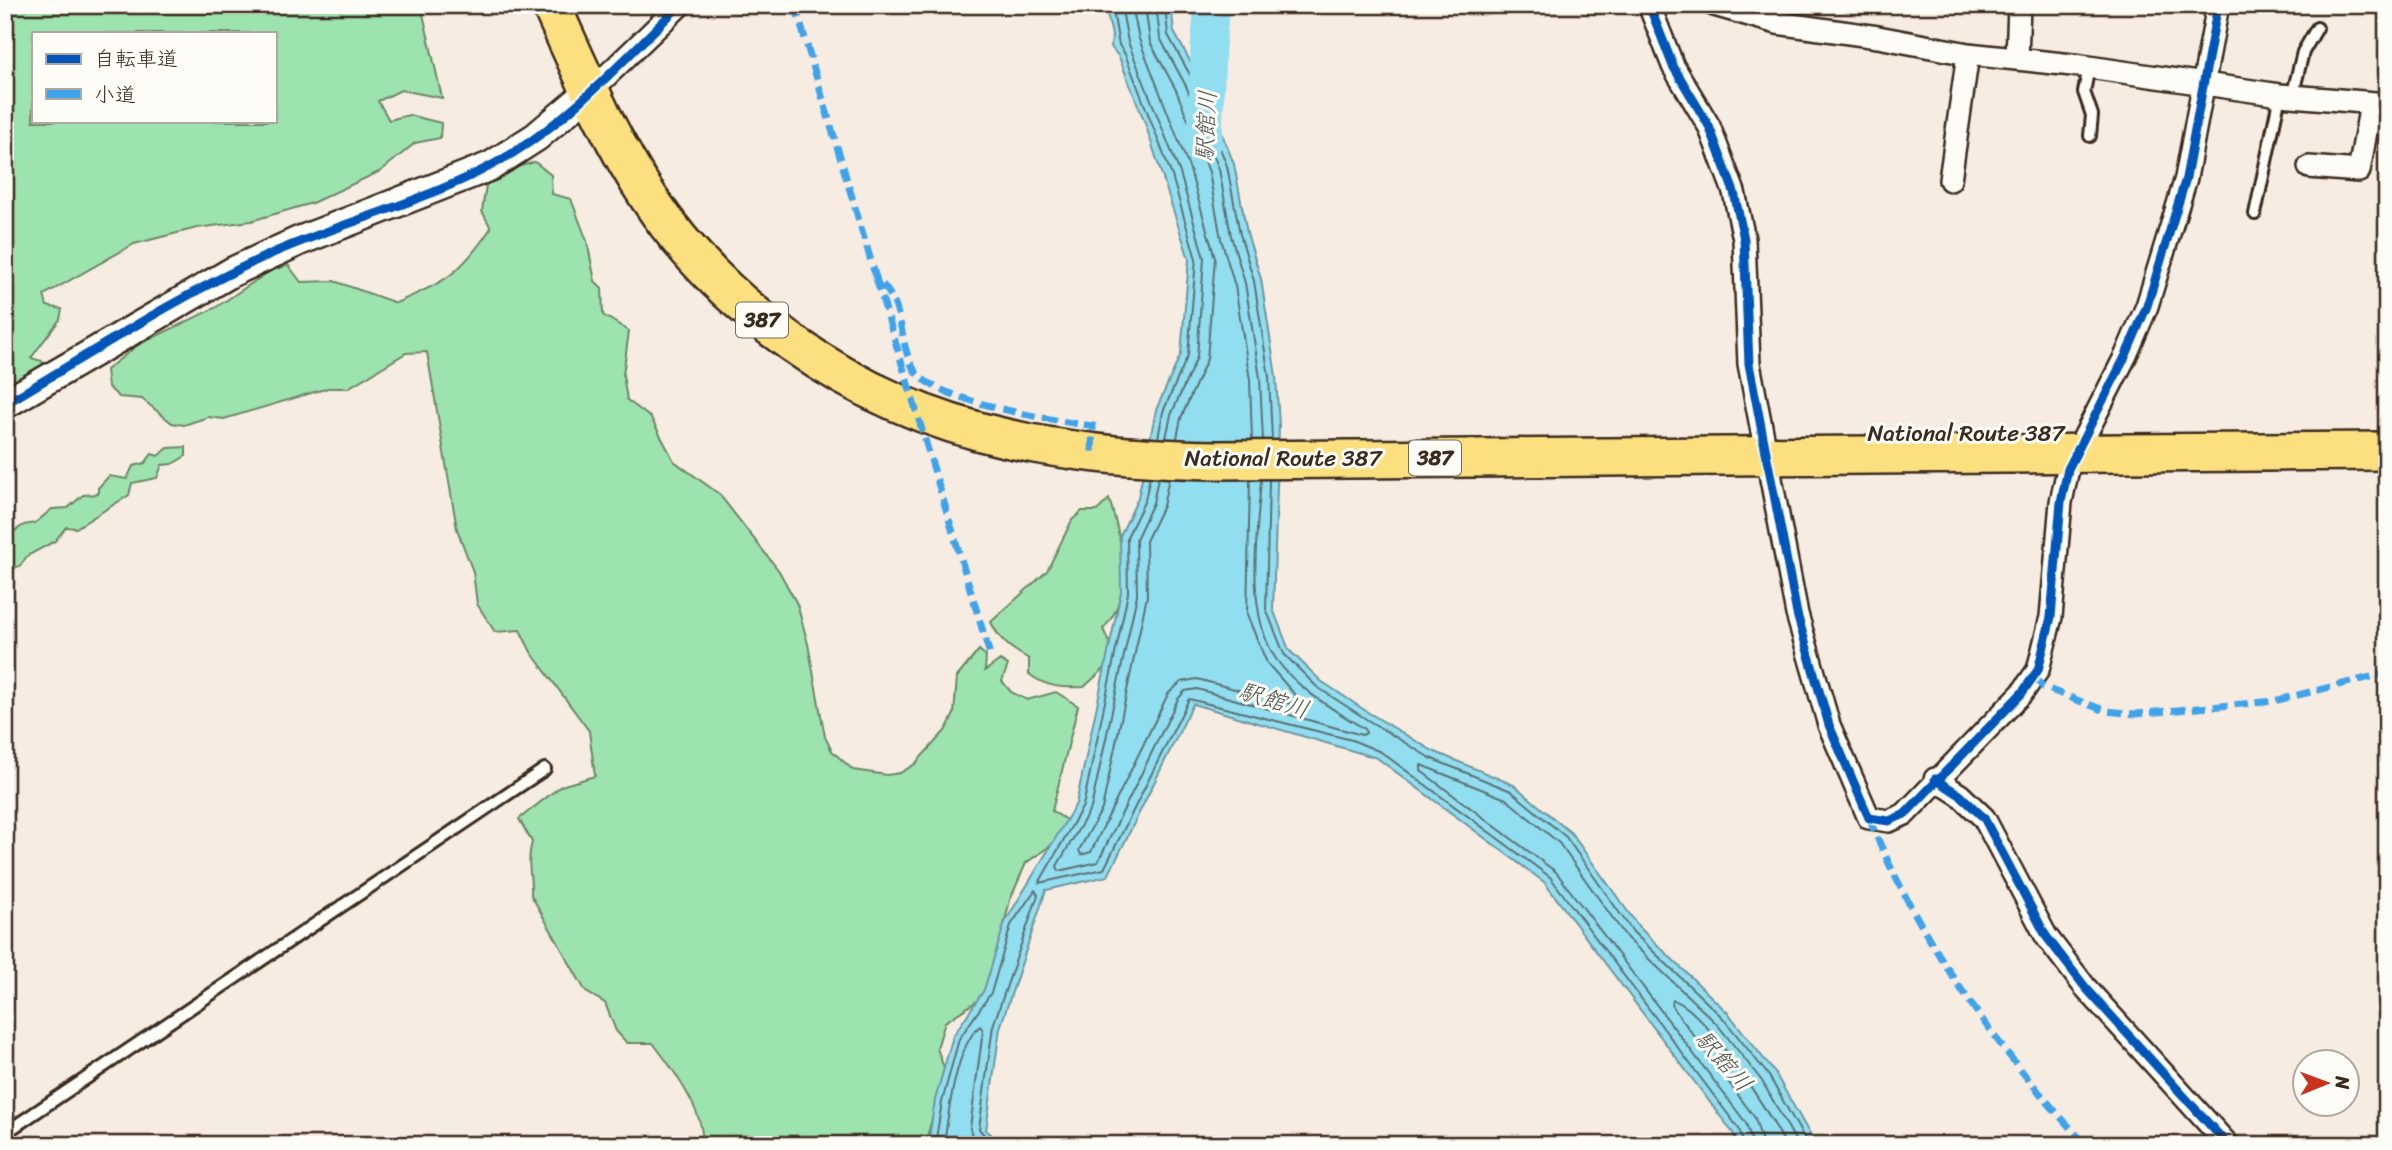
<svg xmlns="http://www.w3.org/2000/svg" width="2392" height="1150" viewBox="0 0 2392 1150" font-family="Sriracha,'Klee One',sans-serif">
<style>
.green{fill:#9de3af;stroke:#6c8666;stroke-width:2;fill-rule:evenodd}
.water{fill:#91def1;stroke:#6f969d;stroke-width:2}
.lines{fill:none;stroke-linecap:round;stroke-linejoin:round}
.shore{stroke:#5d7272;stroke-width:2}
.river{stroke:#91def1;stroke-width:35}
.lane-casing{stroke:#3b2a1e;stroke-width:16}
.street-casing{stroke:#3b2a1e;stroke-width:26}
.secondary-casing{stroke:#3b2a1e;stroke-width:33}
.highway-casing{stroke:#3b2a1e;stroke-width:42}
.lane{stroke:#fdfcf7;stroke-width:10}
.street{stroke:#fdfcf7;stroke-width:21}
.secondary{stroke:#fdfcf7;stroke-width:28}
.highway{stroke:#fce080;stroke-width:37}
.quiet{stroke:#3fa3ea;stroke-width:7;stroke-dasharray:14 7;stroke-linecap:butt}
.cycleway-casing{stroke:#fdfcf7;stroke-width:13}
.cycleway{stroke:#0057b8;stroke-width:9}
.labels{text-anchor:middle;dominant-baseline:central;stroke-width:6;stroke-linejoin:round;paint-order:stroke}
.shield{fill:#fdfcf7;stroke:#75695f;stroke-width:2}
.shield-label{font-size:21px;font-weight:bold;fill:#3b2a1e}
.street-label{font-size:23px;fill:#3b2a1e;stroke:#fdfcf7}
.water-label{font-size:24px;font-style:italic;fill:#505753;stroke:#fdfcf7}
</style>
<rect width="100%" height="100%" fill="#f6ece2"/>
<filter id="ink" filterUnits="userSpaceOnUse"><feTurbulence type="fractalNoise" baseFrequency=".0143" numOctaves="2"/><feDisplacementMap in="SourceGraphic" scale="14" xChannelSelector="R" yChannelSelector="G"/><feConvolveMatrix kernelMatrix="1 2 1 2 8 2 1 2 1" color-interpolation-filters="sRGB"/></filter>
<g filter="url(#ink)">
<!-- green -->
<path class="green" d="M5,5H421L442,98L401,90L378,101L389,120L409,115L441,123L440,138L415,143L381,171L312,203L251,221L197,228L134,244L44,295L47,306L62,309L60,319L31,358L42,361L44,367L5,391ZM33,33H275V121H33Z
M535,162L551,175L552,194L571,199L587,241L595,281L602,288L603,315L629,331L623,375L627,400L651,418L674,461L719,494L779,571L797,604L808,644L825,737L832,751L853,770L887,775L900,773L915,764L946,730L954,714L957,677L979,650L986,656L985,671L1000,660L1008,665L1002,681L1011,692L1027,700L1056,692L1078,706L1052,811L1071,823L1053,844L1026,863L1010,900L991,978L983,997L945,1022L937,1048L945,1071L927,1137L931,1145H701C709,1117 670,1065 653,1043H627L616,1031L605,1003L586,992L531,895C532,874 526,864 532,842L519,819L561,786L595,776L589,731L531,652L520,630L495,632L477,604L473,572L457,529L427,352L406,353L348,388H328L224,419L208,417L184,425L172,423L142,399L119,397L108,387L106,370L138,345L215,308L270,271L288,265L301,282L334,281L396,303C448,280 459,275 491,228L482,211L486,185L513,168Z
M186,447V456L172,464L162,465L157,478L132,483L129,495L76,528L66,527L55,541L27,556L21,565L5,573V537L24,525L35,523L52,509L68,508L83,495L98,494V488L109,476L127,479L133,466L145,463L152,454L158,456L168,448Z
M1109,499C1122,539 1135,596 1103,629L1112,649L1104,669L1084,687C1063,688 1047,688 1029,674V659C1011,649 999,640 991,622L1047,571L1072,520L1082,511H1097Z"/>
<!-- water -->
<path class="water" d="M1105,5H1171L1174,32L1200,79L1234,164L1247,233L1261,279L1276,376L1279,426L1273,609L1289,650L1321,681L1369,713L1433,751L1514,785L1571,833L1639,927L1728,1013L1775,1073L1816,1145H1738L1733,1133L1544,882L1377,758L1193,704L1108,876L1046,890L1000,1028L986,1130L1004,1145H928L935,1100L953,1036L984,990L1005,922L1076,804L1121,592L1120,536L1138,498L1156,410L1181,354L1189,259L1145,123L1119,57L1111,47L1112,35Z"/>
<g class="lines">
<!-- shore -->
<path class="shore" d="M1112,5L1119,45L1125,54L1172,176L1196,259L1188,355L1163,412L1158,438
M1121,5L1128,42L1180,173L1204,258L1197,357L1171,415L1166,438
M1132,5L1139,39L1190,170L1215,258L1207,359L1181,418L1177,438
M1145,5L1150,42L1176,90L1209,172L1221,239L1235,286L1250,380L1252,440
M1156,5L1160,38L1186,86L1219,169L1231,236L1245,283L1260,378L1263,440
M1165,5L1168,35L1194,82L1227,166L1240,234L1254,281L1269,377L1272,439
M1150,477L1145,500L1127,537L1128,593L1083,806L1039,883L1104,869L1189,699L1352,740L1381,752L1550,877L1739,1129L1744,1145
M1158,478L1153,503L1136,539L1137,595L1091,808L1057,866L1059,871L1098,862L1178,699L1185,691L1197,689L1362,735L1366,733L1365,729C1334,710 1297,689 1276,659C1245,613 1257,533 1261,480
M1169,478L1163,506L1146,541L1147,596L1102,809L1079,850L1081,855L1091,852L1168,694L1181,682L1197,679L1299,706L1303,704L1267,663L1247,615L1250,480
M1269,480L1266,609L1284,654L1317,687L1366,719L1430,758L1511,791L1566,837L1633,932L1723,1018L1769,1076L1808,1145
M935,1145L942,1102L959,1039L991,993L1011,925L1035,890L1038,895L993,1026L979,1129L993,1145
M944,1145C948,1115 956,1045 980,1026L983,1030L970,1128L972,1137L979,1145
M1753,1145L1746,1123L1556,872L1421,771V765L1506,799L1559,843L1627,938L1717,1024L1762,1081L1798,1145
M1763,1145L1755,1118L1672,1006L1673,1000C1705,1008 1769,1114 1786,1145"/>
<!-- river -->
<path class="river" d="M1205,141L1208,47L1212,5"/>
<!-- lane casing -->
<g class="lane-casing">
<path id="lane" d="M2089,67L2084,92L2092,115L2090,136
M2292,97L2303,52L2317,28
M2255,214L2280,95
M5,1133L545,769"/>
</g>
<!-- street casing -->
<g class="street-casing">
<path id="street" d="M1649,5L1673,66L1709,126L1734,192L1744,239L1749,364L1797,614L1829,725L1869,818L1889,821L1905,814L2022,693L2038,670L2051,617L2061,502L2068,469L2126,355L2147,306L2186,178L2218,5
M1714,5L1777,23L1878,37L1968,54L2082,66L2280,95L2387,104
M2017,59L2019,5
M594,88L680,5
M2309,167L2359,171L2371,104
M1950,180L1968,54
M1935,779L1960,795L1984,818L2046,936L2085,987L2228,1145"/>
</g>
<!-- secondary casing -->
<g class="secondary-casing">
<path id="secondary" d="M5,404L232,272L299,241L491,166L536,137L594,88"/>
</g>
<!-- highway casing -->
<g class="highway-casing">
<path id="highway" d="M551,5C581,71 609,138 649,198C681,247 722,289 768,325C905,433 1048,457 1219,460L2387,451"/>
</g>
<!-- lane -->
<use href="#lane" class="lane"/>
<!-- street -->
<use href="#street" class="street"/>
<!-- secondary -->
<use href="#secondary" class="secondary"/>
<!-- highway -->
<use href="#highway" class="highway"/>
<!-- quiet -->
<path class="quiet" d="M795,5L876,278C908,306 896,341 915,371C934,401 1057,421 1093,426L1092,452
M876,278L991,658
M2034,677L2043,687L2106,711L2135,714L2274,701L2387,673
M1869,818C1918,939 1997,1050 2086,1145"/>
<!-- cycleway casing -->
<g class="cycleway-casing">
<path id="cycleway" d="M1649,5L1673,66L1709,126L1734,192L1744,239L1749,364L1797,614L1829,725L1869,818L1889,821L1905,814L2022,693L2038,670L2051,617L2061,502L2068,469L2126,355L2147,306L2186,178L2218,5
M5,404C90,354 174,298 264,257C345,220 437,200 513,153C576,114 627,56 680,5
M1935,779L1960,795L1984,818L2046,936L2085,987L2228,1145"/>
</g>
<!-- cycleway -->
<use href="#cycleway" class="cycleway"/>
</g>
</g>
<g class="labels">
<!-- shield labels -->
<g class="shield">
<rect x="736" y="302.5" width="52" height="35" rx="5"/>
<rect x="1409" y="440.5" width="52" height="35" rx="5"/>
</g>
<g class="shield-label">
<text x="762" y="320">387</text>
<text x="1435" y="458">387</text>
</g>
<!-- street labels -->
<g class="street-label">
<text x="1966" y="433">National Route 387</text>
<text x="1283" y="458">National Route 387</text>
</g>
<!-- water labels -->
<g class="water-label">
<text transform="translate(1206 126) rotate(-87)">駅館川</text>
<text transform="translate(1274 700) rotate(17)">駅館川</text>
<text transform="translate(1724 1061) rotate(49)">駅館川</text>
</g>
</g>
<!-- margin -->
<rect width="2392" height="1150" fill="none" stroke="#fdfcf7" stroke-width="28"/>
<rect x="14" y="14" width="2364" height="1122" fill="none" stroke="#3b2a1e" stroke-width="2.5" filter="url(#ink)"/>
<!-- legend -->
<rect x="32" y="32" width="245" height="91" fill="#fdfcf7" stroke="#afa8a0" stroke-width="2"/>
<rect x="46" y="54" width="35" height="10" fill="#0057b8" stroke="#afa8a0" stroke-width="2"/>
<text x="94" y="66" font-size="21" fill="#3b2a1e">自転車道</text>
<rect x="46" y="89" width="35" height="10" fill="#3fa3ea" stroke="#afa8a0" stroke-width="2"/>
<text x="94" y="102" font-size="21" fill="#3b2a1e">小道</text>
<!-- north arrow -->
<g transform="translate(2326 1083) rotate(89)"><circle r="33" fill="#fdfcf7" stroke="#afa8a0" stroke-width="2"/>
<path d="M0-5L12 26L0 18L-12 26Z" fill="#c8321e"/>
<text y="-10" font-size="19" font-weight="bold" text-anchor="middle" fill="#3b2a1e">N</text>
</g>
</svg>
